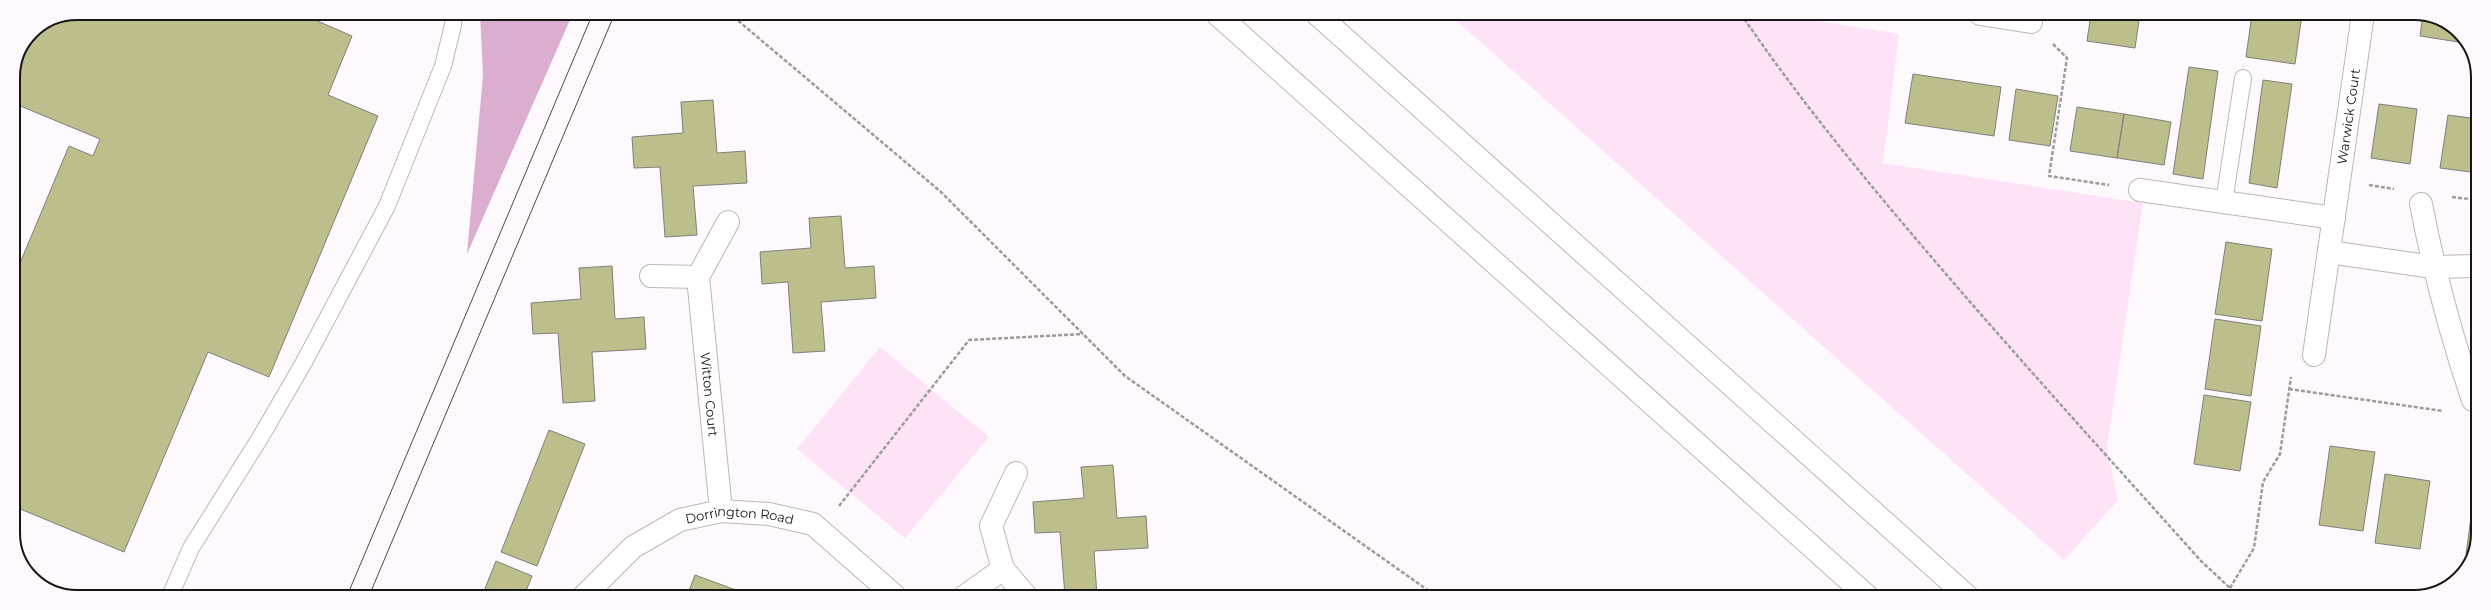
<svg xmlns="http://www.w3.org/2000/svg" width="2491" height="610" viewBox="0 0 2491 610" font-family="Montserrat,sans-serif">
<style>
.green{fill:#fee3f7}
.forest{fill:#dbaecf}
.building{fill:#bebe8c;stroke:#7f7f7b}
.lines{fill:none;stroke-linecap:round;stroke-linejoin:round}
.lane-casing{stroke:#bbb7ba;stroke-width:18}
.street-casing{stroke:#bbb7ba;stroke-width:24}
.highway-casing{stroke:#bbb7ba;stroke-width:24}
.path{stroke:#9e9b9d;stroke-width:2.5;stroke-dasharray:4 2;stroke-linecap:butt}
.lane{stroke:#fff;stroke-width:16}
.street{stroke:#fff;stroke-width:22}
.highway{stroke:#fff;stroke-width:22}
.tram{stroke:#4e4b4d;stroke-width:1}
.labels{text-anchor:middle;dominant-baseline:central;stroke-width:3;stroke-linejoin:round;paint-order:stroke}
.street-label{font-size:13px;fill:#181617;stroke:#fdf9fc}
.rim{fill:none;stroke:#181617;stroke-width:2}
</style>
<rect width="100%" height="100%" fill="#fdf9fc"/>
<!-- green -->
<path class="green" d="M1449,14H1777L1899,34L1883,163L2143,203L2107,448L2118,500L2064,560Z
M880,347L989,437L905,538L797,449Z"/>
<!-- forest -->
<path class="forest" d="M480,13H573L467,254L483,75Z"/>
<!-- building -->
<path class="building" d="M77,13H299L352,36L328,95L378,116L269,377L208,352L124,552L13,506V280L69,146L93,156L100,139L13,103V77L32,32Z
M2091,14H2140L2135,48L2087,41Z
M2252,14H2302L2295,64L2246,57Z
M2423,14L2462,35L2465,43L2420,36Z
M2189,67L2218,71L2203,179L2173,174Z
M1913,74L2001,87L1994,136L1905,123Z
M2263,80L2292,84L2277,188L2249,183Z
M2016,89L2058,96L2050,146L2009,140Z
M713,100L717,153L745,151L747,183L693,186L697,235L665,237L660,167L634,168L632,137L683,133L681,102Z
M2379,104L2417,109L2410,164L2371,158Z
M2077,107L2124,114L2117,158L2070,151Z
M2124,114L2171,122L2164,165L2117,158Z
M2448,115L2478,119V173L2440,168Z
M841,216L845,268L874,266L876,298L821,302L825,351L793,353L788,282L762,284L760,252L811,248L809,218Z
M2226,242L2272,249L2262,321L2215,314Z
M612,266L615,319L644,317L646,349L592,352L595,401L563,403L558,333L533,334L531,303L581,299L579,268Z
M2215,319L2261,326L2251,396L2205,389Z
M2204,395L2251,402L2240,471L2194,464Z
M549,430L585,444L537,566L501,552Z
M2330,446L2375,452L2363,531L2319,525Z
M1113,465L1117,518L1146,516L1148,548L1094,551L1097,596H1065L1060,532L1035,533L1033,502L1084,498L1081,467Z
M2385,474L2430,481L2420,549L2375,543Z
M2477,475V546L2471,555L2466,554Z
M496,561L532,576L524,596H482Z
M695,575L752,596H687Z"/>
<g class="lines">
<!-- lane casing -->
<g class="lane-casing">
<path id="lane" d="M2224,202L2243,78
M170,596L191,548L260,438L303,364L387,206L443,66L453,25L454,13"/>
</g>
<!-- street casing -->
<g class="street-casing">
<g id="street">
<path d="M1980,14L2031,22L2032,14"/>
<path d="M2140,190L2334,218"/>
<path d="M2421,204C2434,271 2451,336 2473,400"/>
<path d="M2329,252L2433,267L2477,266"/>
<path d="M651,276L698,277L728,222"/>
<path id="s1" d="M698,277L721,511"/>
<path id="s2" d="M2314,355L2363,14"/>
<path d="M1003,569L1026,596"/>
<path id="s3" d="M584,596L633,547L680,520L721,511L769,514L813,524L895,596"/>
<path d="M965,596L1003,569L991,526L1016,473"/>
</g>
</g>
<!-- highway casing -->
<g class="highway-casing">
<path id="highway" d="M1217,14L1868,597
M1317,14L1968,597"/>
</g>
<!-- path -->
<path class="path" d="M729,13L941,192L1125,376L1436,596
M1741,14C1796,95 1859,172 1922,246C2013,353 2107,456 2201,561L2230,588
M2053,44L2067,58L2049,176L2109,185
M2369,185L2394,189
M2452,197L2478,200
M2289,389L2443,411
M839,506L969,340L1083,334
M2222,597L2230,588L2254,548L2263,482L2280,454L2291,377"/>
<!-- lane -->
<use href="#lane" class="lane"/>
<!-- street -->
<use href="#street" class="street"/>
<!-- highway -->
<use href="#highway" class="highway"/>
<!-- tram -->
<path class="tram" d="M347,596L593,13
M369,596L615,13"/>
</g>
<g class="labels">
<!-- street labels -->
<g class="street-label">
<text stroke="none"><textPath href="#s2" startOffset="241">Warwick Court</textPath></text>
<text stroke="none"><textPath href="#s1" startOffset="118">Witton Court</textPath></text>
<text stroke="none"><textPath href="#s3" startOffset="184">Dorrington Road</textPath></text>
</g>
</g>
<!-- crop -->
<path d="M0 0H2491V610H0ZM77 20H2414A57 57 0 0 1 2471 77V533A57 57 0 0 1 2414 590H77A57 57 0 0 1 20 533V77A57 57 0 0 1 77 20Z" fill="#fdf9fc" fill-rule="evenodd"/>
<path class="rim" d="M77 20H2414A57 57 0 0 1 2471 77V533A57 57 0 0 1 2414 590H77A57 57 0 0 1 20 533V77A57 57 0 0 1 77 20Z"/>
</svg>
